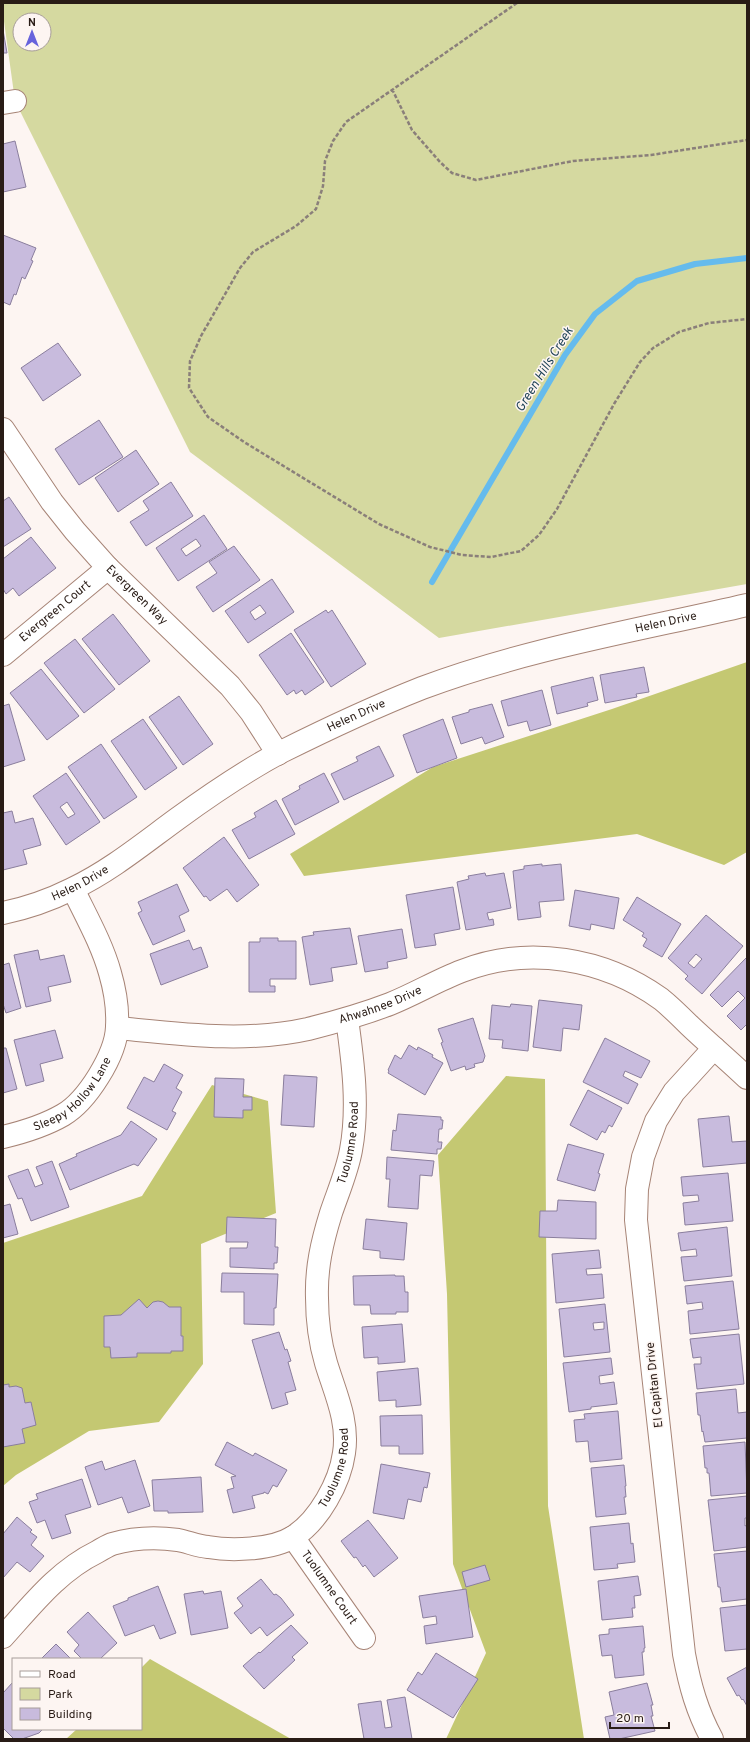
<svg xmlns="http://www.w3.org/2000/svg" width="750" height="1742" viewBox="0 0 750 1742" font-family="Overpass,sans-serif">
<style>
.green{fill:#d5d9a0;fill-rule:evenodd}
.forest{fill:#c4c872}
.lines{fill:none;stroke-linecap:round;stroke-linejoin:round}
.stream{stroke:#65bbed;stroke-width:6}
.building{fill:#c8bbdd;stroke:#8a7e9d;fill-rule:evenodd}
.street-casing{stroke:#a78476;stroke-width:24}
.secondary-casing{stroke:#a78476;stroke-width:24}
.path{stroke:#8a7f7a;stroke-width:2.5;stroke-dasharray:4 2;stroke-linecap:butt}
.street{stroke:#fff;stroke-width:22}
.secondary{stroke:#fff;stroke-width:22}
.labels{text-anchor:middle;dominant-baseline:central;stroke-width:3;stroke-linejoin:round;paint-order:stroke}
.street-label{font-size:12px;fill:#291c16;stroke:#fdf5f2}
.water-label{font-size:13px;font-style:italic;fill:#1a3f54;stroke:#fdf5f2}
</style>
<rect width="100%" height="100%" fill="#fdf5f2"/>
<!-- green -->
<path class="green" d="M3,3H747V584L439,638L190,452L15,101L3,14ZM20,20H44V44H20Z"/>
<!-- forest -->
<path class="forest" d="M747,662V852L724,865L637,834L304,876L290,854L433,767L612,709Z
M506,1076L545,1079L548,1506L584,1739H446L486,1653L453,1564L447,1294L438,1155Z
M212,1085L268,1101L276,1213L201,1244L203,1364L159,1422L89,1431L16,1475L3,1486V1243L142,1196Z
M150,1659L291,1739H66L77,1729H141V1668Z"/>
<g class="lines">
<!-- stream -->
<path class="stream" d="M432,582L565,355L595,314L637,281L695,264L747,258"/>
</g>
<!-- building -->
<path class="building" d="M3,30L7,53H3Z
M15,141L26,187L3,192V144Z
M3,235L36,248L31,260L33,261L25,279L22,277L16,295L14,294L10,305L3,302Z
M58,343L81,375L43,401L21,368Z
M99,420L123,457L79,485L55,449Z
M136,450L159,484L118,512L95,478Z
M171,482L193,516L146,546L130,522L149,510L143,501Z
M9,497L31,529L3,547V501Z
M204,515L227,549L178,581L156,548ZM196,539L201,546L186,556L181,549Z
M31,537L56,568L19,596L13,588L6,594L3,589V559Z
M234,546L260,580L213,612L196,587L217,573L209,562Z
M272,579L294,612L248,643L225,611ZM260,605L266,613L255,620L250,612Z
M326,610L328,613L332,610L366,664L331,687L294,630Z
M113,614L150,661L119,685L82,639Z
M291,633L324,682L305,695L302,690L296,694L294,690L287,695L259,655Z
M75,639L115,689L84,713L44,663Z
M644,667L649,692L636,694L637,697L605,703L600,675Z
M41,669L79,716L47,740L10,693Z
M593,677L598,700L587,703L588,706L557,714L551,687Z
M542,690L551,725L530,731L527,721L508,726L501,701Z
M179,696L213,744L183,765L149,717Z
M9,704L25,760L3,767V706Z
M492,704L504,737L485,744L482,737L461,744L452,717L469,712V710Z
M143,719L177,768L145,790L111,741Z
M443,719L457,758L417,773L403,735Z
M101,744L137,797L104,819L68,767Z
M379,746L394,776L344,800L331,774L358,761L356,757Z
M66,773L100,822L66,845L33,796ZM67,802L75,814L68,818L60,807Z
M324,773L339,802L295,825L282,799L300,789L299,786Z
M276,800L295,834L249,859L232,830L256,817L254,813Z
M12,811L15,823L33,818L41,845L23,850L27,864L3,870V813Z
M224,837L259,885L237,902L227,889L210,901L206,896L204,897L183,868Z
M542,864V866L561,864L564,900L539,902L541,917L518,920L513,871L524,869V866Z
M485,873L486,876L504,873L511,908L487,913L489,920L493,919L494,925L466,930L457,882L469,879L468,876Z
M177,884L189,911L179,916L185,931L153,945L138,913L142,911L138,902Z
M453,887L460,929L434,934L436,945L415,948L406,895Z
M575,890L619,898L614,929L591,924L590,930L569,926Z
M637,897L681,924L662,957L643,946L647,939L642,936L644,933L623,920Z
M706,915L743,946L702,994L685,979L688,976L668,958ZM696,954L702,959L694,968L688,963Z
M350,928L357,964L331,968L333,981L310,985L302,937L314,935L313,932Z
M402,929L407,958L387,962L388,968L365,972L358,936Z
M260,938H278V941H296V979H270V986H275V992H249V942H260Z
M189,940L193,950L201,947L208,967L161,985L150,954Z
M38,950L40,960L64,955L71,982L48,987L51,1001L26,1007L14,955Z
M747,957V1024L741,1030L727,1016L745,998L738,991L722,1007L710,995Z
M9,963L21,1008L6,1013L3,1004V965Z
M539,1000L582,1005L579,1030L563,1028L561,1051L533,1047Z
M511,1004L532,1006L528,1051L502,1048L503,1040L489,1039L492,1005L510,1007Z
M473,1018L485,1056L483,1062L474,1064L475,1067L466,1070L465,1066L451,1071L441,1043L443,1042L438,1029Z
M55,1030L63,1058L40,1064L44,1081L26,1086L14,1040Z
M605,1038L650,1061L641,1078L625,1071L623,1076L638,1084L628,1104L583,1082Z
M409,1045L417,1050L418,1047L433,1055L432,1057L443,1063L425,1095L388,1073L389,1071L388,1070L395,1055L401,1059Z
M3,1048H6L17,1089L3,1093Z
M164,1064L183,1075L176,1088L182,1092L172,1111L176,1113L167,1130L127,1108L144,1077L154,1082Z
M284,1075L317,1077L314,1127L281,1125Z
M215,1078L244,1079L243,1097H252V1110H243V1118L214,1117Z
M588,1090L622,1108L612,1127L609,1125L605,1133L602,1131L597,1140L570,1125Z
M398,1114L441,1117V1120H443L442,1129H439L438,1142H442L441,1149H437V1154L391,1150L393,1130L396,1131Z
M729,1116L732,1142L747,1141V1163L703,1167L698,1119Z
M131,1121L157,1139L138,1166L134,1164L70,1190L59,1164L77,1156L76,1154L121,1135Z
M568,1144L604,1154L598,1173L600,1174L595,1191L557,1180Z
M387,1157L434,1161L432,1176L420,1175L418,1209L388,1207L390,1179H386Z
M52,1161L69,1207L31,1221L22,1198L18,1199L8,1176L28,1169L35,1187L43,1184L36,1167Z
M728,1173L733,1221L685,1225L683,1203L699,1201L698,1195L683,1196L681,1177Z
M558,1200L596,1202V1239L539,1237L540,1211H557Z
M10,1204L18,1234L3,1238V1206Z
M227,1217L276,1219L275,1247H278L277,1263H274V1269L230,1267V1248H247L248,1242H226Z
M366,1219L407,1223L404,1260L380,1258V1251L363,1249Z
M727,1227L732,1276L684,1281L681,1257L697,1256L696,1249L681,1251L678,1233Z
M599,1250L601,1268L586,1269L587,1275L602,1274L604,1298L556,1303L552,1254Z
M222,1273L278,1274L276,1308H274V1325L244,1324V1292H221Z
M395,1275V1276H404L405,1292H408V1312H396V1314H371L370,1305H354L353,1276Z
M733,1281L739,1329L690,1334L688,1311L703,1309L702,1302L687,1304L685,1286Z
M139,1299L147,1308L153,1302L158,1301L163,1302L169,1307H181V1336H183V1351H171V1353H137V1357L111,1358L110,1347H104V1316L121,1315Z
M605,1304L610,1352L564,1357L559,1309ZM604,1322V1329L594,1330L593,1323Z
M402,1324L405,1362L378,1364V1357L364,1358L362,1327Z
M279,1332L285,1350L287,1349L291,1361L288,1362L296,1390L285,1393L288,1404L272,1409L252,1340Z
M739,1334L744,1384L697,1389L694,1364H701V1357L693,1358L690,1339Z
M611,1358L613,1374L599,1376L600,1384L614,1382L617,1404L591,1407V1409L569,1412L563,1363Z
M418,1368L421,1405L396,1407V1400L379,1401L377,1372Z
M9,1384V1387L16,1386L22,1388L25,1403L31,1402L36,1425L22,1429L25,1443L3,1447V1385Z
M736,1389L738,1413L747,1412V1438L705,1442L703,1431L702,1432L700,1415H698L696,1393Z
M618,1411L622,1459L590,1462L588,1441L576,1442L574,1420L585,1419L584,1414Z
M422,1415L423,1454H399V1446H381L380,1416Z
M227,1442L253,1456L255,1453L287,1470L277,1487L273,1485L268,1494L264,1492V1493L252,1496L255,1508L233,1513L227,1490L234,1488L231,1477L236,1476L215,1465Z
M745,1442L747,1493L711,1496L709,1473H707V1468H705L703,1446Z
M135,1460L150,1506L128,1513L122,1497L98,1505L85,1467L102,1461L105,1470Z
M381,1464L430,1473L427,1488L424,1487L421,1502L408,1499L404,1519L373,1513Z
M624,1465L626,1486H625L626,1497H624L626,1514L596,1517L591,1468Z
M201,1477L203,1512L168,1513V1511H154L152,1480Z
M82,1479L91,1507L65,1515L71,1533L52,1539L45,1520L37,1523L29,1502L38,1499L36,1494Z
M747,1496V1518H745V1526L747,1525V1547L714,1551L708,1500Z
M17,1517L32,1530L30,1532L37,1537L31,1545L44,1556L30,1572L17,1562L3,1578V1534Z
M368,1520L398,1558L374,1577L365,1565L363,1567L356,1557L354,1558L341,1541Z
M629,1523L631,1544L633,1543L635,1562L617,1564L618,1568L594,1570L590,1527Z
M747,1551V1599L722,1602L720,1587H718L714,1554Z
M485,1565L490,1580L466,1587L462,1572Z
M638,1576L641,1595L634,1596L635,1608H632L633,1617L602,1620L598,1581Z
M261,1579L274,1595L276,1594L281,1598L294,1615L267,1636L260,1627L251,1634L234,1613L243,1606L237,1598Z
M158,1586L176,1633L160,1639L154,1625L125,1636L113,1606L128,1600V1598Z
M466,1589L473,1637L426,1644L424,1626L437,1624L436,1616L423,1618L419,1596Z
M203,1591L204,1594L221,1591L228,1628L191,1635L184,1594Z
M747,1605V1649L725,1651L720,1608Z
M88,1612L117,1643L100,1659H82L74,1651L79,1645L67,1632Z
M291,1625L308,1643L292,1657L295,1660L264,1689L243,1666L259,1652L260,1653Z
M643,1626L645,1648H644V1652H642L644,1675L615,1678L612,1655L602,1656L599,1635L609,1634V1629Z
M56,1644L71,1659H41Z
M436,1653L478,1679L453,1718L407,1690L418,1672L422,1675Z
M747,1667V1706L743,1699L742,1700L739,1695L737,1696L727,1678Z
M13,1682V1729H43L39,1733L22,1739H14L3,1728V1693Z
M647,1683L653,1705H651L653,1716H651L655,1731L619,1739H610L605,1717L614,1715L609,1692Z
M405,1697L412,1739H364L358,1704L381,1701L385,1728L392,1727L387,1700Z"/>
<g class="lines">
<!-- street casing -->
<g class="street-casing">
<g id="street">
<path d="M3,103L15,101"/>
<path id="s1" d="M3,429L52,502L75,531L108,568L230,686L251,712L278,754"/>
<path id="s2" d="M3,655L108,568"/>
<path id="s3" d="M117,1028C180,1034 246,1043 308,1029C336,1022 364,1014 390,1004C415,994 438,980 462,971C528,945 604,958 661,999C671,1007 680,1016 689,1025C708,1043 728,1060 747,1078"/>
<path id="s4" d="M3,1137C24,1132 44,1126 63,1115C87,1101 116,1055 117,1027C118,1009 115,990 110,973C102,944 86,916 73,889"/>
<path id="s5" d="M293,1537L364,1638"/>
<path id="s6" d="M3,1637C32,1605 58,1571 97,1552C102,1549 107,1546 112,1544C133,1538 156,1537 178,1540C188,1542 198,1546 208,1547C231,1551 272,1550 293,1537C319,1521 340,1482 344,1453C349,1421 335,1393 326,1363C320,1343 317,1320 317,1298C316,1268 322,1242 331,1213C338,1192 347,1172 351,1150C359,1107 353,1062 347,1019"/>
<path d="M712,1739C697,1711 690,1686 684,1654L636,1220L637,1189L643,1157L656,1121L674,1092L714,1048"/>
</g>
</g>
<!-- secondary casing -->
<g class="secondary-casing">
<g id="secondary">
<path id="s7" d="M3,913C27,908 50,900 72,889C110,871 144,843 177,819C210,795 245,771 281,752C327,729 374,707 422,688C526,649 639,630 747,605"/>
</g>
</g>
<!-- path -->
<path class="path" d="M517,3L346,122L333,141L325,161L323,186L316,209L296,226L253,252L240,268L201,336L190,361L189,388L208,417L244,442L379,524L430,547L462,555L491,557L521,551L539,535L557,509L614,404L640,362L653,348L679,332L709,323L747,319
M392,89L412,130L440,162L452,173L476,180L573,161L651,155L747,140"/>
<!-- street -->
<use href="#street" class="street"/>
<!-- secondary -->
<use href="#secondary" class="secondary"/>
</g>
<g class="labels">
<!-- street labels -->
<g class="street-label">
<text stroke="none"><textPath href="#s1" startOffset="214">Evergreen Way</textPath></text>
<text stroke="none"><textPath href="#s2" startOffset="68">Evergreen Court</textPath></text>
<text stroke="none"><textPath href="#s7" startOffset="731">Helen Drive</textPath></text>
<text stroke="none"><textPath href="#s7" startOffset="407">Helen Drive</textPath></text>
<text stroke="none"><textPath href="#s7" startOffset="83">Helen Drive</textPath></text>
<text stroke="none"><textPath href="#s3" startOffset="268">Ahwahnee Drive</textPath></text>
<text stroke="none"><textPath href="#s4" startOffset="85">Sleepy Hollow Lane</textPath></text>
<text stroke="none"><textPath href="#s6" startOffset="748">Tuolumne Road</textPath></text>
<text transform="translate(655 1385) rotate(-96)">El Capitan Drive</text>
<text stroke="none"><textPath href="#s6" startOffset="413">Tuolumne Road</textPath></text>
<text stroke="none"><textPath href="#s5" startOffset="62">Tuolumne Court</textPath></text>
</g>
<!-- water labels -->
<g class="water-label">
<text transform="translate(545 370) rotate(-58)">Green Hills Creek</text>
</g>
</g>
<!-- border -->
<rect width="750" height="1742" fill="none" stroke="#291c16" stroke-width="8"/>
<!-- legend -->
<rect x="12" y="1658" width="130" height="72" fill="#fdf5f2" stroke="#a89e9a"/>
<rect x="20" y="1671" width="20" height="6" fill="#ffffff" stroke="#a89e9a"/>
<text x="48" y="1678" font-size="12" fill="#291c16">Road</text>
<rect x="20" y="1688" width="20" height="12" fill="#d5d9a0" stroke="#a89e9a"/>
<text x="48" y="1698" font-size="12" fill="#291c16">Park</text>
<rect x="20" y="1708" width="20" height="12" fill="#c8bbdd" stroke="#a89e9a"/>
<text x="48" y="1718" font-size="12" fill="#291c16">Building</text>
<!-- north arrow -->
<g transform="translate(32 32)"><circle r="19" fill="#fdf5f2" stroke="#a89e9a"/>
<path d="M0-3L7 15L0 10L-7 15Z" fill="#6763dc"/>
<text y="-6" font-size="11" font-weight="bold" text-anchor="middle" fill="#291c16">N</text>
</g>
<!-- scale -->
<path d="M610 1722v6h59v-6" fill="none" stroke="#291c16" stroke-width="2"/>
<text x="616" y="1722" font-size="12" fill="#291c16" stroke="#fdf5f2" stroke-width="3" paint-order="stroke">20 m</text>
</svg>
